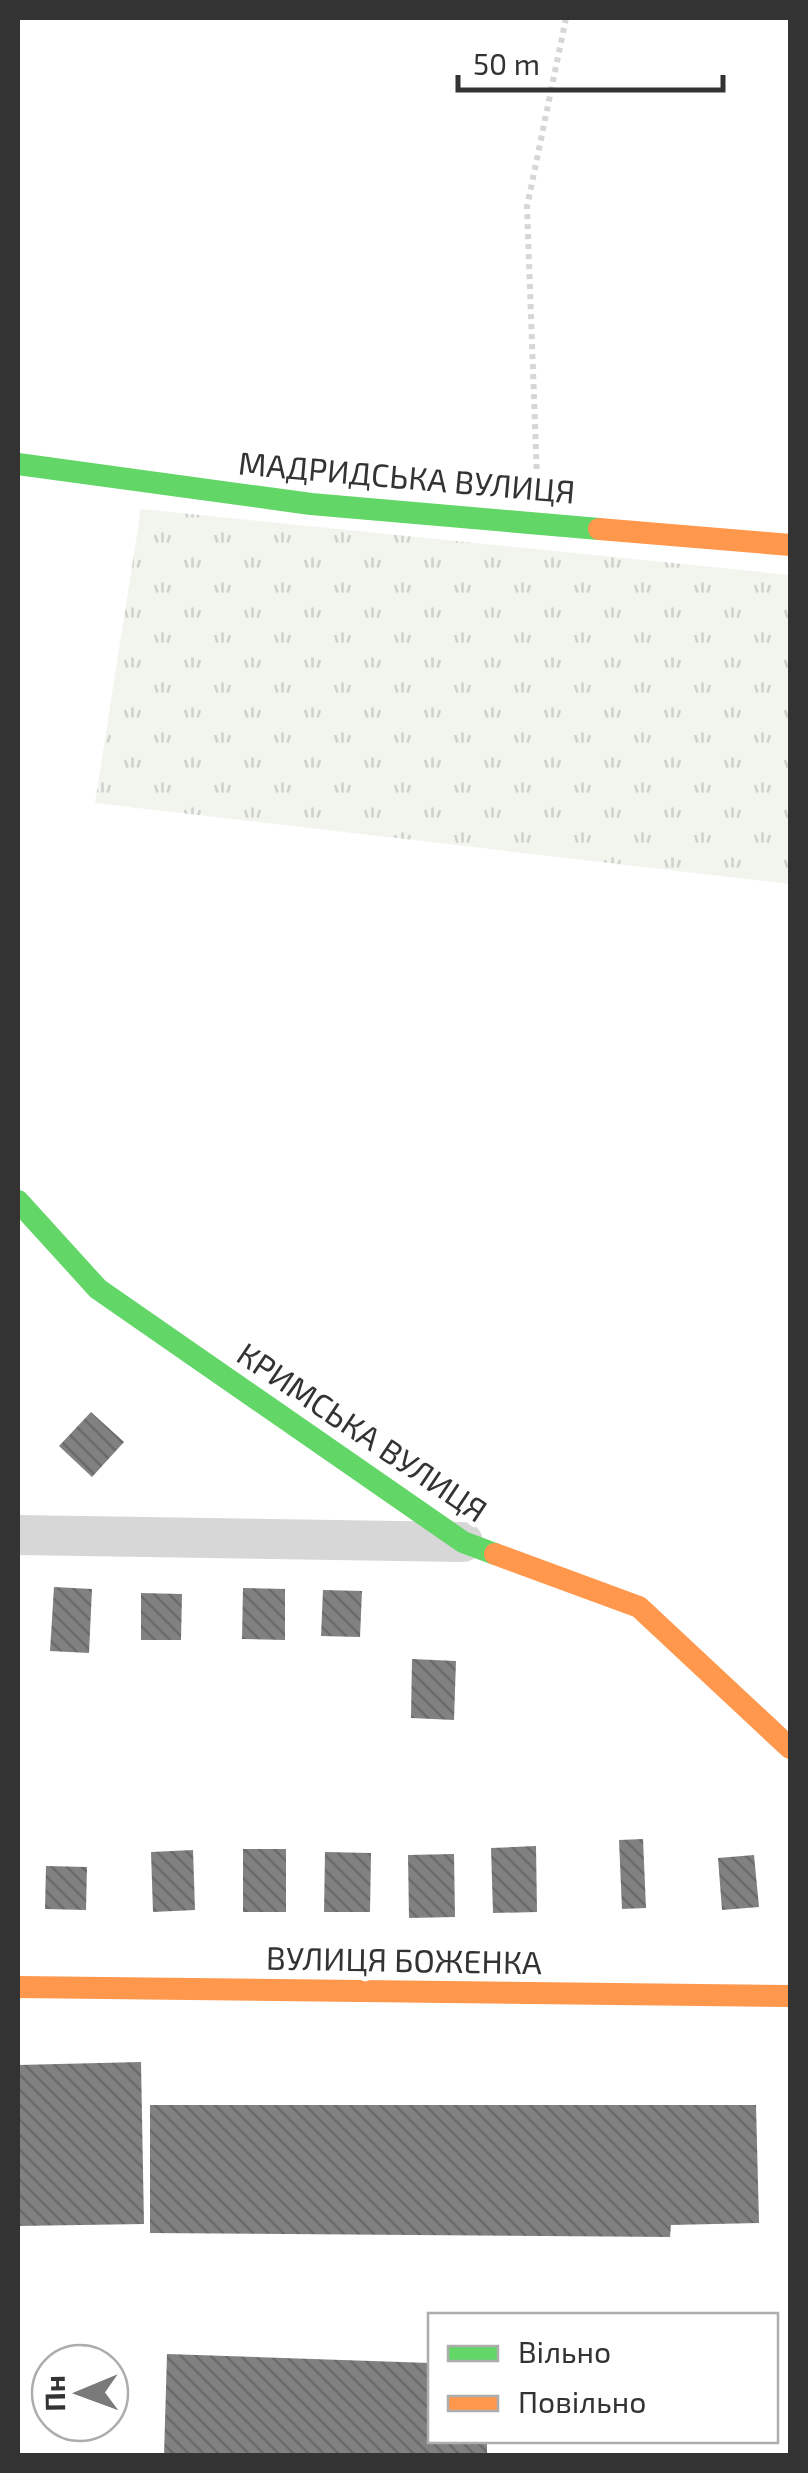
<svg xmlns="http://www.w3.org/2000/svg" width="808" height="2473" viewBox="0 0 808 2473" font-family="'Exo 2',sans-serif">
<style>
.grass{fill:url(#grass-tufts)}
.building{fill:url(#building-back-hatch)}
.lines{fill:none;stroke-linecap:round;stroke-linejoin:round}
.path{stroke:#d6d6d6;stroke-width:6;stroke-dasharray:5 5;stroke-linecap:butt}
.street{stroke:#d7d7d7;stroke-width:40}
.fast{stroke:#63d668;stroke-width:22}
.slow{stroke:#ff974d;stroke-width:22}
.labels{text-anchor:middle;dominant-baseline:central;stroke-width:10;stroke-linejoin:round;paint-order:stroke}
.street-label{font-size:32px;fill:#333;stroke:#fff}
</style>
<defs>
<pattern id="grass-tufts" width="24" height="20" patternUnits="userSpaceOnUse" patternTransform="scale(2.5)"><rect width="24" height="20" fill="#f1f5ed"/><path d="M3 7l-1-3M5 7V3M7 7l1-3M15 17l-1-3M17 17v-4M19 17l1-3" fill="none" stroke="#cfd2cc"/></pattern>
<pattern id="building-back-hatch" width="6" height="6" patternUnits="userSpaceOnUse" patternTransform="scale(2.5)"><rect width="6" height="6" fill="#818181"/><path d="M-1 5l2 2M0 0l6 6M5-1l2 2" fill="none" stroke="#6a6a6a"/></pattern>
</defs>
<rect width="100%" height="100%" fill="#fff"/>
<!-- grass -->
<path class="grass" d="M141,509L790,575V884L95,803Z"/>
<!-- building -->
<path class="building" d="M91,1412L124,1442L92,1477L59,1446Z
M54,1587L92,1589L89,1653L50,1651Z
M243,1588L285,1589V1640L242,1639Z
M323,1590L362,1591L360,1637L321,1636Z
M141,1593L182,1594L181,1640H141Z
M412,1659L456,1661L454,1720L411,1718Z
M643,1839L646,1908L622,1909L619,1840Z
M536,1846L537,1912L493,1913L491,1848Z
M243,1849H286V1912H243Z
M193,1850L195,1910L153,1912L151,1852Z
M325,1852L371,1853L370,1912H324Z
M454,1854L455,1917L409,1918L408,1855Z
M754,1855L759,1907L722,1910L718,1858Z
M46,1866L87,1867L86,1910L45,1909Z
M141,2062L144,2224L18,2226V2065Z
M150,2105H756L759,2223L671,2225L670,2237L150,2233Z
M167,2354L430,2363V2440H487V2456H164Z"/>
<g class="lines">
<!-- path -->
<path class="path" d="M537,479L527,207L566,18"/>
<!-- street -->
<path class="street" d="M18,1535L463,1542"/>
<!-- fast -->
<path class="fast" d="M18,464L311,504L599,529
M18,1201L98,1289L463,1542L495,1554"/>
<!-- slow -->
<path class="slow" d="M599,529L790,545
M495,1554L639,1607L790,1748
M18,1987L790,1996"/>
</g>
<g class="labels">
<!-- street labels -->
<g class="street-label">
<text transform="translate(407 476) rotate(5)">МАДРИДСЬКА ВУЛИЦЯ</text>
<text transform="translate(363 1431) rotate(34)">КРИМСЬКА ВУЛИЦЯ</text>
<text transform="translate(404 1959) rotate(1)">ВУЛИЦЯ БОЖЕНКА</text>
</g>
</g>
<!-- border -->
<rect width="808" height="2473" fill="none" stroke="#333333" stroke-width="40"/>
<!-- legend -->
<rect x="428" y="2313" width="350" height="130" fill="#ffffff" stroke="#adadad" stroke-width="2.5"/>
<rect x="448" y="2346" width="50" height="15" fill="#63d668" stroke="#adadad" stroke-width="2.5"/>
<text x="518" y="2363" font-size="30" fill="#333333">Вільно</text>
<rect x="448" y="2396" width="50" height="15" fill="#ff974d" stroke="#adadad" stroke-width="2.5"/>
<text x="518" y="2413" font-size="30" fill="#333333">Повільно</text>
<!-- north arrow -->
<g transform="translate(80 2393) rotate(269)"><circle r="48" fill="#ffffff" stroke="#adadad" stroke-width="2.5"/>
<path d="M0-8L18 38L0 25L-18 38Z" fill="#7a7a7a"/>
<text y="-15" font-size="28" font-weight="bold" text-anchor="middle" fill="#333333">Пн</text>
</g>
<!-- scale -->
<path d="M458 75v15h265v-15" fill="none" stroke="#333333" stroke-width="5"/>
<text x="473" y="75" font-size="30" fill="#333333" stroke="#ffffff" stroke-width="8" paint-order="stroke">50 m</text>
</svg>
